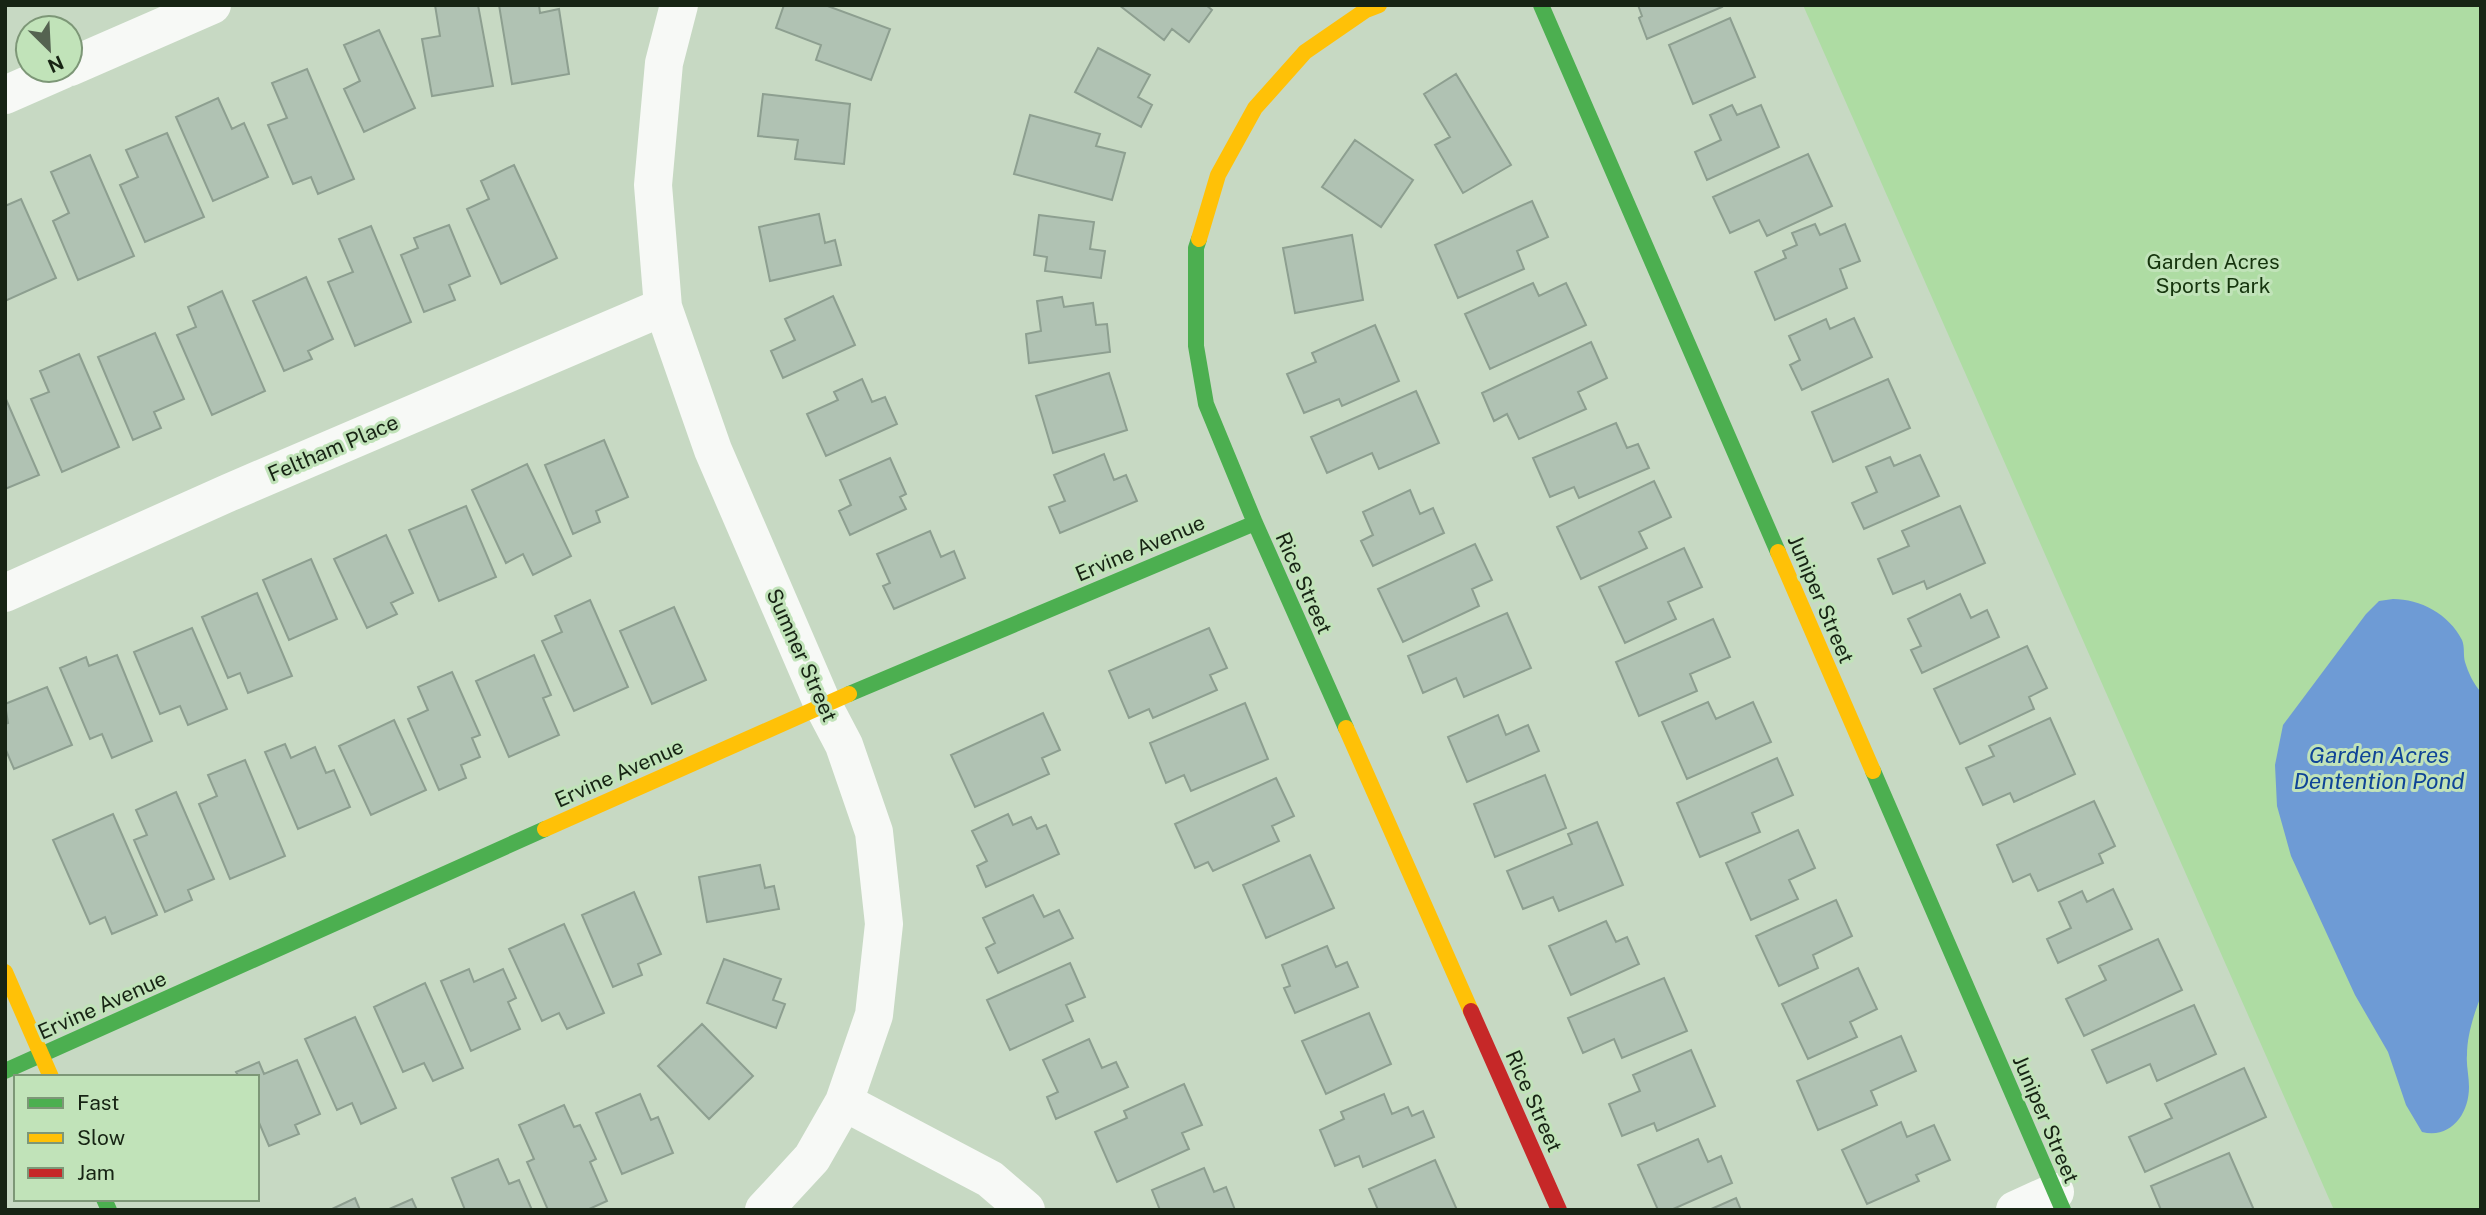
<svg xmlns="http://www.w3.org/2000/svg" width="2486" height="1215" viewBox="0 0 2486 1215" font-family="'Public Sans',sans-serif">
<style>
.green{fill:#aedca3}
.water{fill:#6e9bd5}
.building{fill:#b0c2b3;stroke:#8d9f90;stroke-width:2}
.lines{fill:none;stroke-linecap:round;stroke-linejoin:round}
.street{stroke:#f7f9f6;stroke-width:38}
.fast{stroke:#4caf50;stroke-width:16}
.slow{stroke:#ffc107;stroke-width:16}
.jam{stroke:#c62828;stroke-width:16}
.labels{text-anchor:middle;dominant-baseline:central;stroke-width:6;stroke-linejoin:round;paint-order:stroke}
.park-label{font-size:21px;fill:#15340d;stroke:#c1e3b9}
.street-label{font-size:21px;fill:#172414;stroke:#c1e3b9}
.water-label{font-size:23px;font-style:italic;fill:#0f4497;stroke:#c1e3b9}
</style>
<rect width="100%" height="100%" fill="#c7d9c3"/>
<!-- green -->
<path class="green" d="M1803,5H2481V1210H2334Z"/>
<!-- water -->
<path class="water" d="M2393,599C2420,599 2449,614 2462,640C2465,647 2463,655 2465,662C2468,672 2474,685 2481,692V996C2474,1014 2467,1035 2467,1055C2466,1065 2469,1076 2469,1087C2469,1114 2451,1139 2422,1132L2406,1105L2388,1052L2355,995L2291,856L2277,806L2275,765L2283,725L2366,614L2379,601Z"/>
<!-- building -->
<path class="building" d="M435,5H478L493,86L432,96L422,39L440,36Z
M499,5H539L540,13L559,9L569,74L512,84Z
M784,5H825L890,29L871,80L816,60L821,45L776,28Z
M1119,5H1206L1212,10L1189,42L1172,29L1164,40Z
M1638,5H1721L1722,7L1647,39L1639,18L1642,16Z
M1730,18L1755,77L1693,104L1669,45Z
M379,30L415,108L364,132L344,89L360,81L344,45Z
M1098,48L1150,75L1138,97L1152,105L1141,127L1075,92Z
M307,69L354,179L318,194L311,177L293,184L268,125L287,118L272,83Z
M1456,74L1511,165L1463,193L1435,145L1450,137L1424,94Z
M763,94L850,104L844,164L795,159L798,140L758,136Z
M218,98L232,129L244,123L268,177L213,201L176,117Z
M1732,105L1737,115L1761,105L1779,147L1707,180L1695,152L1721,140L1710,115Z
M1030,115L1100,134L1096,146L1125,153L1112,200L1014,174Z
M167,133L204,217L145,242L120,185L138,177L126,150Z
M1355,140L1413,180L1381,227L1322,187Z
M1808,154L1832,206L1767,236L1759,220L1730,233L1713,197Z
M90,155L134,256L78,280L53,221L69,213L51,172Z
M514,165L557,258L501,284L467,209L489,199L481,181Z
M21,199L56,278L5,301V206Z
M1532,201L1548,237L1517,251L1524,269L1458,298L1435,245Z
M819,214L825,243L835,240L841,265L770,281L759,227Z
M1039,215L1094,222L1090,249L1105,251L1101,278L1045,271L1047,257L1034,255Z
M1815,224L1820,235L1845,224L1860,261L1840,269L1847,288L1775,320L1755,272L1786,258L1783,251L1797,245L1792,233Z
M449,225L470,276L449,285L455,300L424,312L401,255L418,248L414,238Z
M371,226L411,322L355,346L328,282L353,272L339,239Z
M1352,235L1363,300L1295,313L1283,248Z
M306,277L333,339L308,351L312,359L284,371L253,301Z
M1533,283L1539,296L1566,283L1586,325L1490,369L1465,314Z
M222,291L265,391L212,415L177,335L196,327L188,307Z
M833,296L855,345L783,378L771,351L795,340L785,319Z
M1062,297L1064,307L1093,303L1096,325L1107,324L1110,352L1029,363L1026,334L1041,331L1037,301Z
M1854,318L1872,357L1802,390L1790,365L1800,360L1789,336L1826,319L1830,329Z
M1375,325L1399,381L1342,406L1339,399L1304,413L1287,374L1316,362L1312,353Z
M155,333L184,399L154,412L161,428L133,440L98,357Z
M1591,342L1607,378L1578,392L1586,409L1519,439L1507,414L1494,421L1482,393Z
M79,354L119,447L62,472L31,399L49,392L40,371Z
M1109,373L1127,430L1053,453L1036,396Z
M862,379L872,402L885,397L897,424L826,456L807,414L838,400L834,392Z
M1888,379L1910,428L1833,462L1812,412Z
M1416,391L1439,443L1379,469L1372,453L1327,473L1311,437Z
M5,397L39,475L5,489Z
M1616,423L1627,448L1638,444L1649,468L1579,498L1574,487L1550,497L1533,458Z
M604,440L628,497L596,511L600,522L573,534L545,465Z
M1104,454L1114,480L1126,475L1137,501L1060,533L1049,507L1065,501L1054,475Z
M1920,455L1939,496L1864,529L1852,503L1877,492L1866,467L1890,457L1894,466Z
M890,458L906,494L900,497L906,509L850,535L839,511L851,505L840,480Z
M527,464L571,556L533,575L523,554L506,563L472,490Z
M1654,481L1671,517L1639,532L1647,548L1581,579L1557,527Z
M1410,490L1420,514L1433,508L1444,533L1373,566L1361,541L1373,535L1363,512Z
M466,506L496,577L439,601L409,530Z
M1960,506L1985,563L1927,589L1924,581L1893,594L1878,559L1909,546L1902,531Z
M930,531L941,557L954,551L965,578L894,609L883,586L890,583L877,554Z
M386,535L413,593L391,603L397,614L367,628L334,559Z
M1475,544L1492,580L1472,589L1479,606L1403,642L1378,589Z
M1684,548L1702,587L1668,602L1676,619L1625,643L1599,587Z
M311,559L337,619L289,640L263,580Z
M257,593L292,676L248,693L240,673L228,678L202,617Z
M1960,594L1971,618L1987,610L1999,637L1922,673L1911,650L1921,646L1908,619Z
M590,600L628,687L574,711L542,641L562,632L555,616Z
M674,607L706,680L652,704L620,631Z
M1507,613L1531,668L1464,697L1456,678L1423,693L1408,656Z
M1713,619L1730,657L1690,674L1697,691L1639,716L1616,662Z
M192,628L227,709L188,725L180,706L160,714L134,652Z
M1209,628L1227,668L1210,675L1217,690L1153,718L1149,709L1129,718L1109,671Z
M2027,646L2047,688L2029,697L2034,709L1960,744L1934,689Z
M117,655L152,741L112,758L102,734L90,739L60,668L86,657L89,666Z
M534,655L551,695L543,698L559,735L509,757L476,681Z
M452,672L480,735L472,738L480,757L461,765L466,778L439,790L408,719L428,710L418,687Z
M47,687L72,745L14,769L5,748V724L8,723L5,704Z
M1708,702L1716,719L1753,702L1771,742L1687,779L1662,722Z
M1245,703L1268,759L1191,791L1184,775L1166,783L1150,743Z
M1043,713L1060,750L1042,758L1049,774L975,807L951,755Z
M1498,715L1506,735L1528,725L1539,751L1467,782L1448,737Z
M2050,718L2075,774L2014,802L2010,793L1983,805L1966,768L1994,756L1989,746Z
M394,720L426,790L371,815L339,746Z
M285,744L291,758L315,747L326,773L334,770L350,807L298,829L265,752Z
M1777,758L1793,795L1752,813L1760,832L1700,857L1677,803Z
M245,760L285,856L230,879L199,804L217,796L208,775Z
M1545,775L1566,828L1495,857L1474,804Z
M1276,778L1294,816L1272,826L1279,841L1213,871L1208,862L1195,868L1175,824Z
M176,792L214,879L188,890L192,900L165,912L134,840L147,835L136,810Z
M2094,801L2115,846L2099,854L2103,863L2038,891L2030,874L2013,882L1997,845Z
M113,814L157,915L112,934L105,917L90,924L53,840Z
M1008,814L1013,825L1031,817L1037,829L1046,825L1059,854L986,887L977,866L987,861L972,831Z
M1597,822L1623,885L1559,911L1553,897L1523,909L1507,871L1572,844L1568,834Z
M1798,830L1815,868L1789,880L1798,899L1751,920L1726,863Z
M1310,855L1334,908L1266,938L1243,885Z
M760,865L765,888L774,886L779,909L707,922L699,877Z
M2113,889L2132,929L2058,963L2047,939L2071,928L2059,902L2082,891L2087,902Z
M634,892L661,954L638,964L642,975L613,987L582,915Z
M1033,895L1044,917L1059,910L1073,938L998,973L986,948L995,943L983,918Z
M1836,900L1852,936L1813,955L1818,968L1779,986L1756,936Z
M1606,921L1616,942L1627,937L1639,964L1571,995L1549,946Z
M564,924L604,1013L567,1029L559,1013L542,1021L509,949Z
M2158,939L2182,990L2084,1036L2066,999L2106,980L2099,966Z
M1327,946L1336,967L1347,962L1358,987L1295,1013L1284,988L1290,986L1282,965Z
M724,959L781,979L773,1000L785,1004L776,1028L707,1003Z
M1070,963L1085,997L1066,1005L1073,1021L1010,1050L987,1000Z
M1858,968L1877,1009L1850,1022L1857,1037L1808,1059L1782,1004Z
M469,969L474,982L503,969L516,998L508,1002L520,1029L471,1051L441,981Z
M1664,978L1687,1031L1622,1058L1614,1039L1583,1053L1568,1018Z
M425,983L463,1068L433,1081L424,1063L403,1072L374,1007Z
M2194,1005L2216,1054L2157,1081L2150,1064L2107,1083L2092,1050Z
M1369,1013L1391,1064L1326,1094L1302,1041Z
M355,1017L396,1108L361,1124L352,1103L337,1110L305,1039Z
M702,1024L753,1076L709,1119L658,1066Z
M1901,1036L1916,1071L1871,1091L1877,1105L1818,1130L1797,1081Z
M1089,1039L1102,1068L1116,1062L1128,1087L1056,1119L1047,1097L1058,1092L1043,1060Z
M1691,1050L1715,1106L1657,1131L1654,1123L1622,1136L1609,1104L1640,1091L1633,1075Z
M297,1060L320,1114L295,1125L299,1134L269,1146L257,1118V1077H239L236,1072L259,1062L264,1074Z
M2244,1068L2266,1117L2145,1172L2129,1137L2172,1118L2165,1104Z
M1184,1084L1202,1125L1182,1133L1189,1149L1117,1182L1095,1132L1127,1118L1124,1111Z
M640,1094L651,1120L658,1117L673,1153L622,1174L596,1113Z
M1384,1094L1392,1114L1408,1107L1412,1116L1423,1111L1434,1137L1363,1167L1359,1156L1335,1166L1320,1130L1344,1119L1341,1112Z
M564,1105L574,1127L580,1125L596,1159L590,1162L607,1201L587,1210H548L527,1162L534,1159L519,1125Z
M1901,1122L1907,1137L1934,1125L1950,1160L1916,1175L1919,1181L1867,1204L1842,1150Z
M1698,1139L1708,1162L1721,1156L1732,1183L1671,1210H1658L1638,1165Z
M2229,1153L2254,1210H2161L2151,1186Z
M498,1159L509,1184L519,1180L532,1210H465L452,1178Z
M1435,1160L1457,1210H1378L1369,1189Z
M1204,1168L1214,1192L1226,1187L1235,1210H1160L1152,1190Z
M355,1198L360,1210H330Z
M1736,1198L1741,1210H1709Z
M412,1199L417,1210H387Z"/>
<g class="lines">
<!-- street -->
<path class="street" d="M679,5L664,63L653,185L663,307L713,450L823,705L844,745L874,832L884,924L874,1015L844,1102L812,1158L764,1210
M70,67L212,5
M5,95L62,70
M5,593L228,493L663,307
M844,1102L990,1179L1026,1210
M2015,1210L2055,1192"/>
<!-- fast -->
<path class="fast" d="M1541,5L1778,552
M1199,239L1196,248V346L1206,404L1255,523L1346,728
M849,694L1255,523
M1873,771L2063,1210
M5,1071L545,829
M104,1199L109,1210"/>
<!-- slow -->
<path class="slow" d="M1199,239L1218,175L1255,108L1305,52L1366,10L1379,5
M1778,552L1873,771
M1346,728L1471,1011
M545,829L849,694
M5,972L51,1077"/>
<!-- jam -->
<path class="jam" d="M1471,1011L1559,1210"/>
</g>
<g class="labels">
<!-- park labels -->
<g class="park-label">
<text x="2213" y="261">Garden Acres<tspan x="2213" dy="24">Sports Park</tspan></text>
</g>
<!-- street labels -->
<g class="street-label">
<text transform="translate(333 448) rotate(-23)">Feltham Place</text>
<text transform="translate(1140 548) rotate(-23)">Ervine Avenue</text>
<text transform="translate(1304 583) rotate(66)">Rice Street</text>
<text transform="translate(1821 599) rotate(67)">Juniper Street</text>
<text transform="translate(802 655) rotate(66)">Sumner Street</text>
<text transform="translate(619 773) rotate(-24)">Ervine Avenue</text>
<text transform="translate(102 1005) rotate(-24)">Ervine Avenue</text>
<text transform="translate(1534 1101) rotate(66)">Rice Street</text>
<text transform="translate(2046 1119) rotate(67)">Juniper Street</text>
</g>
<!-- water labels -->
<g class="water-label">
<text x="2379" y="754">Garden Acres<tspan x="2379" dy="26">Dentention Pond</tspan></text>
</g>
</g>
<!-- border -->
<rect width="2486" height="1215" fill="none" stroke="#172414" stroke-width="14"/>
<!-- legend -->
<rect x="14" y="1075" width="245" height="126" fill="#c1e3b9" stroke="#7d9777" stroke-width="2"/>
<rect x="28" y="1098" width="35" height="10" fill="#4caf50" stroke="#7d9777" stroke-width="2"/>
<text x="77" y="1110" font-size="21" fill="#172414">Fast</text>
<rect x="28" y="1133" width="35" height="10" fill="#ffc107" stroke="#7d9777" stroke-width="2"/>
<text x="77" y="1145" font-size="21" fill="#172414">Slow</text>
<rect x="28" y="1168" width="35" height="10" fill="#c62828" stroke="#7d9777" stroke-width="2"/>
<text x="77" y="1180" font-size="21" fill="#172414">Jam</text>
<!-- north arrow -->
<g transform="translate(49 49) rotate(156)"><circle r="33" fill="#c1e3b9" stroke="#7d9777" stroke-width="2"/>
<path d="M0-5L12 26L0 18L-12 26Z" fill="#556351"/>
<text y="-10" font-size="19" font-weight="bold" text-anchor="middle" fill="#172414">N</text>
</g>
</svg>
